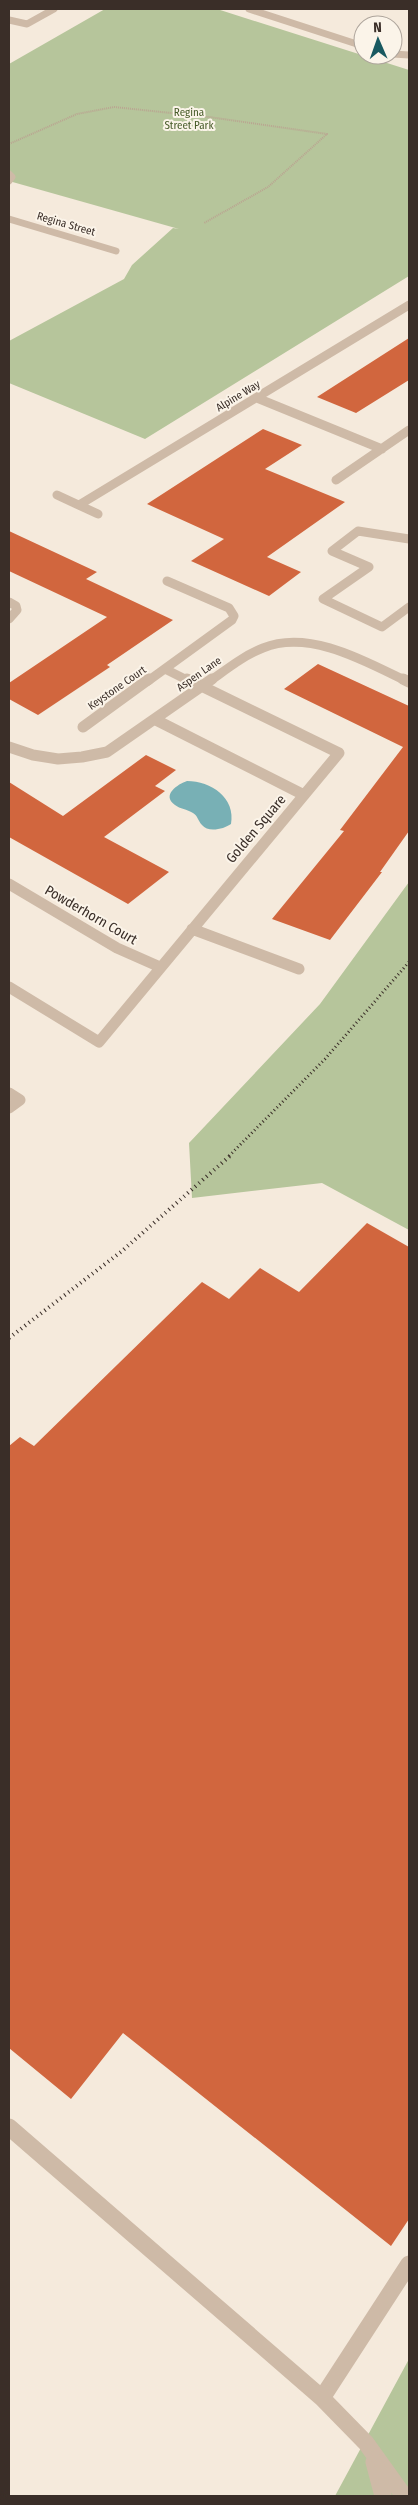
<svg xmlns="http://www.w3.org/2000/svg" width="418" height="2505" viewBox="0 0 418 2505" font-family="'Fira Sans Condensed',sans-serif">
<style>
.green{fill:#b6c59b}
.water{fill:#78b0b5}
.building{fill:#d1663e}
.lines{fill:none;stroke-linecap:round;stroke-linejoin:round}
.path{stroke:#baa491;stroke-width:2;stroke-dasharray:1 1;stroke-linecap:butt}
.minor-far3{stroke:#cebaa7;stroke-width:7}
.minor-far2{stroke:#cebaa7;stroke-width:9}
.minor-far1{stroke:#cebaa7;stroke-width:11}
.minor{stroke:#cebaa7;stroke-width:17}
.rail-far1{stroke:#3a2e28;stroke-width:3;stroke-dasharray:1 3;stroke-linecap:butt}
.rail{stroke:#3a2e28;stroke-width:4;stroke-dasharray:1 4;stroke-linecap:butt}
.labels{text-anchor:middle;dominant-baseline:central;stroke-width:4;stroke-linejoin:round;paint-order:stroke}
.far-park-label{font-size:11px;fill:#475b29;stroke:#fbf4e9}
.far-street-label{font-size:11px;fill:#3a2e28;stroke:#fbf4e9}
.street-label{font-size:14px;fill:#3a2e28;stroke:#fbf4e9}
</style>
<rect width="100%" height="100%" fill="#f5eadc"/>
<!-- green -->
<path class="green" d="M105,9H217L409,70V276L145,439L9,383V341L124,279L132,265L173,228L179,229L9,181V64Z
M409,882V1230L322,1183L192,1198L189,1143L320,1004Z
M409,2359V2496H335Z"/>
<!-- water -->
<path class="water" d="M187,781C211,781 236,798 231,824C224,829 208,833 202,825C198,821 198,816 193,813C187,809 180,809 175,805C161,795 178,784 187,781Z"/>
<!-- building -->
<path class="building" d="M409,338V380L356,413L317,397Z
M263,429L302,445L265,469L345,502L267,557L301,572L269,596L191,561L224,539L147,504Z
M9,531L97,572L86,579L173,620L107,665L110,667L38,715L9,699V683L107,617L9,571Z
M318,664L409,706V831L380,872H382L330,940L272,919L344,831L340,830L403,747L284,689Z
M146,755L176,770L155,786L165,791L104,837L169,872L128,904L9,837V782L63,816Z
M367,1223L409,1247V2219L391,2246L123,2033L71,2099L9,2048V1446L20,1437L34,1446L202,1282L229,1299L260,1268L299,1292Z"/>
<g class="lines">
<!-- path -->
<path class="path" d="M9,144L77,114L114,107L209,117L327,134L268,187L204,223"/>
<!-- minor-far3 -->
<path class="minor-far3" d="M249,9L363,46
M9,20L27,24L54,9
M393,54L409,55
M9,174L12,177L9,181
M9,219L116,251"/>
<!-- minor-far2 -->
<path class="minor-far2" d="M257,398L382,449
M336,480L409,430
M57,495L98,514
M79,505L409,305
M409,539L358,531L332,551L369,567L323,599L382,627L409,607
M9,602L16,606L17,610L9,619
M165,669L189,681
M148,681L232,620L234,616L229,608L167,581
M210,681C227,669 243,656 263,648C309,629 365,661 406,681"/>
<!-- minor-far1 -->
<path class="minor-far1" d="M403,679L409,682
M156,720L304,795
M83,727L149,679
M9,747L33,755L58,759L82,757L107,752L212,679
M9,884L117,948L160,967
M192,929L299,969
M9,987L99,1042L339,753L187,679
M9,1093L20,1100L9,1108"/>
<!-- minor -->
<path class="minor" d="M9,2127L322,2398L366,2443L404,2496
M322,2398L409,2264
M374,2462L383,2496"/>
<!-- rail-far1 -->
<path class="rail-far1" d="M229,1156L325,1059L409,962"/>
<!-- rail -->
<path class="rail" d="M9,1338L122,1251L231,1155"/>
</g>
<g class="labels">
<!-- far-park labels -->
<g class="far-park-label">
<text x="189" y="112">Regina<tspan x="189" dy="13">Street Park</tspan></text>
</g>
<!-- far-street labels -->
<g class="far-street-label">
<text transform="translate(66 224) rotate(16)">Regina Street</text>
<text transform="translate(238 396) rotate(-31)">Alpine Way</text>
<text transform="translate(199 674) rotate(-35)">Aspen Lane</text>
<text transform="translate(117 688) rotate(-35)">Keystone Court</text>
</g>
<!-- street labels -->
<g class="street-label">
<text transform="translate(256 829) rotate(-50)">Golden Square</text>
<text transform="translate(91 915) rotate(30)">Powderhorn Court</text>
</g>
</g>
<!-- border -->
<rect width="418" height="2505" fill="none" stroke="#3a2e28" stroke-width="20"/>
<!-- north arrow -->
<g transform="translate(378 40) rotate(358)"><circle r="24" fill="#fbf4e9" stroke="#aea59c"/>
<path d="M0-4L9 19L0 12L-9 19Z" fill="#195960"/>
<text y="-8" font-size="14" font-weight="bold" text-anchor="middle" fill="#3a2e28">N</text>
</g>
</svg>
